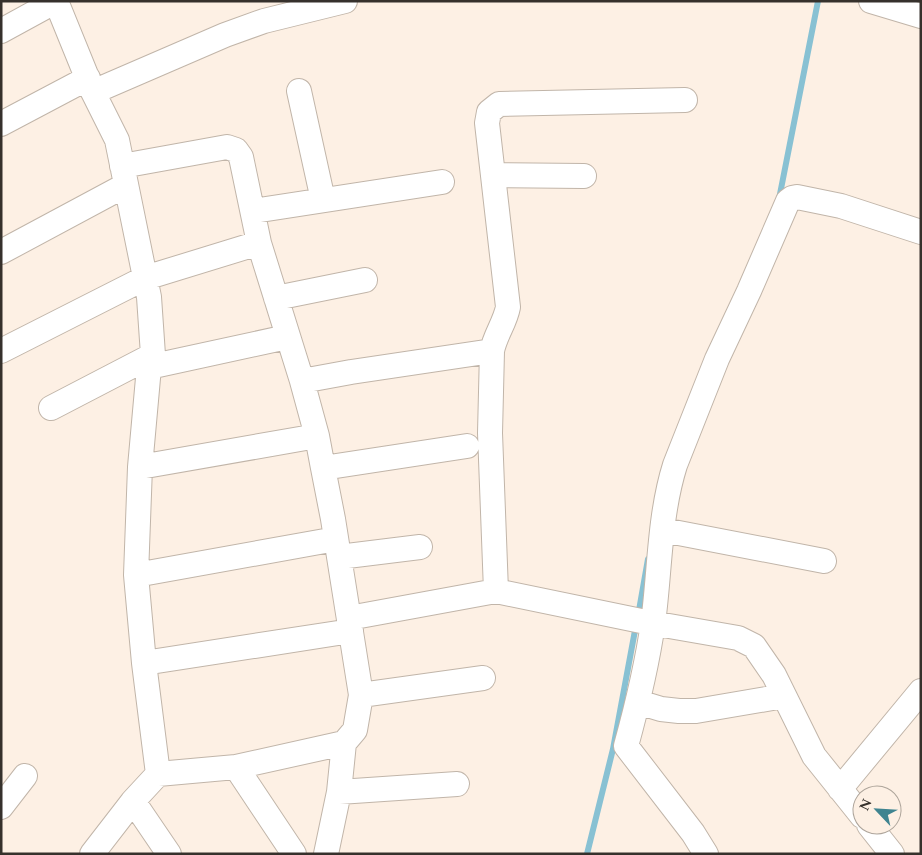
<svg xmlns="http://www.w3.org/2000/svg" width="922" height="855" viewBox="0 0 922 855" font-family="Spectral,serif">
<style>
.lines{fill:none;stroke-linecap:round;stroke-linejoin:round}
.stream{stroke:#88c1d3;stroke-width:6}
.minor-casing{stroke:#c1b5a9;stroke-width:26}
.minor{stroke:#fff;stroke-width:24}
</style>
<rect width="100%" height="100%" fill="#fdf0e4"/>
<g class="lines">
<!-- stream -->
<path class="stream" d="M779,199L818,1
M638,616L648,559
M587,854L613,749L636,625"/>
<!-- minor casing -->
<g class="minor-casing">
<path id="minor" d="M56,1L93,92L117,140L149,297L153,355L149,367L140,467L136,575L144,663L158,774
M871,1L921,16
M1,31L56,1
M299,91L323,200
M93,92L225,35L264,21L345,1
M685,100L499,104L489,112L487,123L508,307C505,323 495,335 492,351L490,433L496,591L646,622L738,638L754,646L774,675L814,756L862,816
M1,124L88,78
M122,166L227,147L236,150L241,157L259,243L302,381L317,436L323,468
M493,175L584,176
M254,211L442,182
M1,252L126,185
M276,298L365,280
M1,351L145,278L259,243
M149,367L287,337
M302,381L351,372L492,351
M51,408L153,355
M140,467L317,436
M663,530L824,561
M339,557L420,547
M136,575L336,539
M349,618L496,591
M144,663L351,631
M361,695L483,678
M638,702L661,709L679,711H696L784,696
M236,767L294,854
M840,789L921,691
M339,792L457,784
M133,801L169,854
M1,807L25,776
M869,825L892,854
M92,854L133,801L158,774L236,767L344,743L355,730L361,695L333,519L323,468L467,446
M326,854L339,792L344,743
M706,854L693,833L626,746C637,706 647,665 653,623C660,571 659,516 675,465L717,359L749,291L788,201L792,198L797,197L841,206L921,232"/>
</g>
<!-- minor -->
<use href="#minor" class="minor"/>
</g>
<!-- border -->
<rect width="922" height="855" fill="none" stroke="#36312c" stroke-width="5"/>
<!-- north arrow -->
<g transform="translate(877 810) rotate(295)"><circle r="24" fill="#fdf0e4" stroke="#ada49a"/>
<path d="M0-4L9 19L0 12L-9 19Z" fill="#3f8490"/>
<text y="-8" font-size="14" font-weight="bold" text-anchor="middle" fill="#36312c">N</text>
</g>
</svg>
